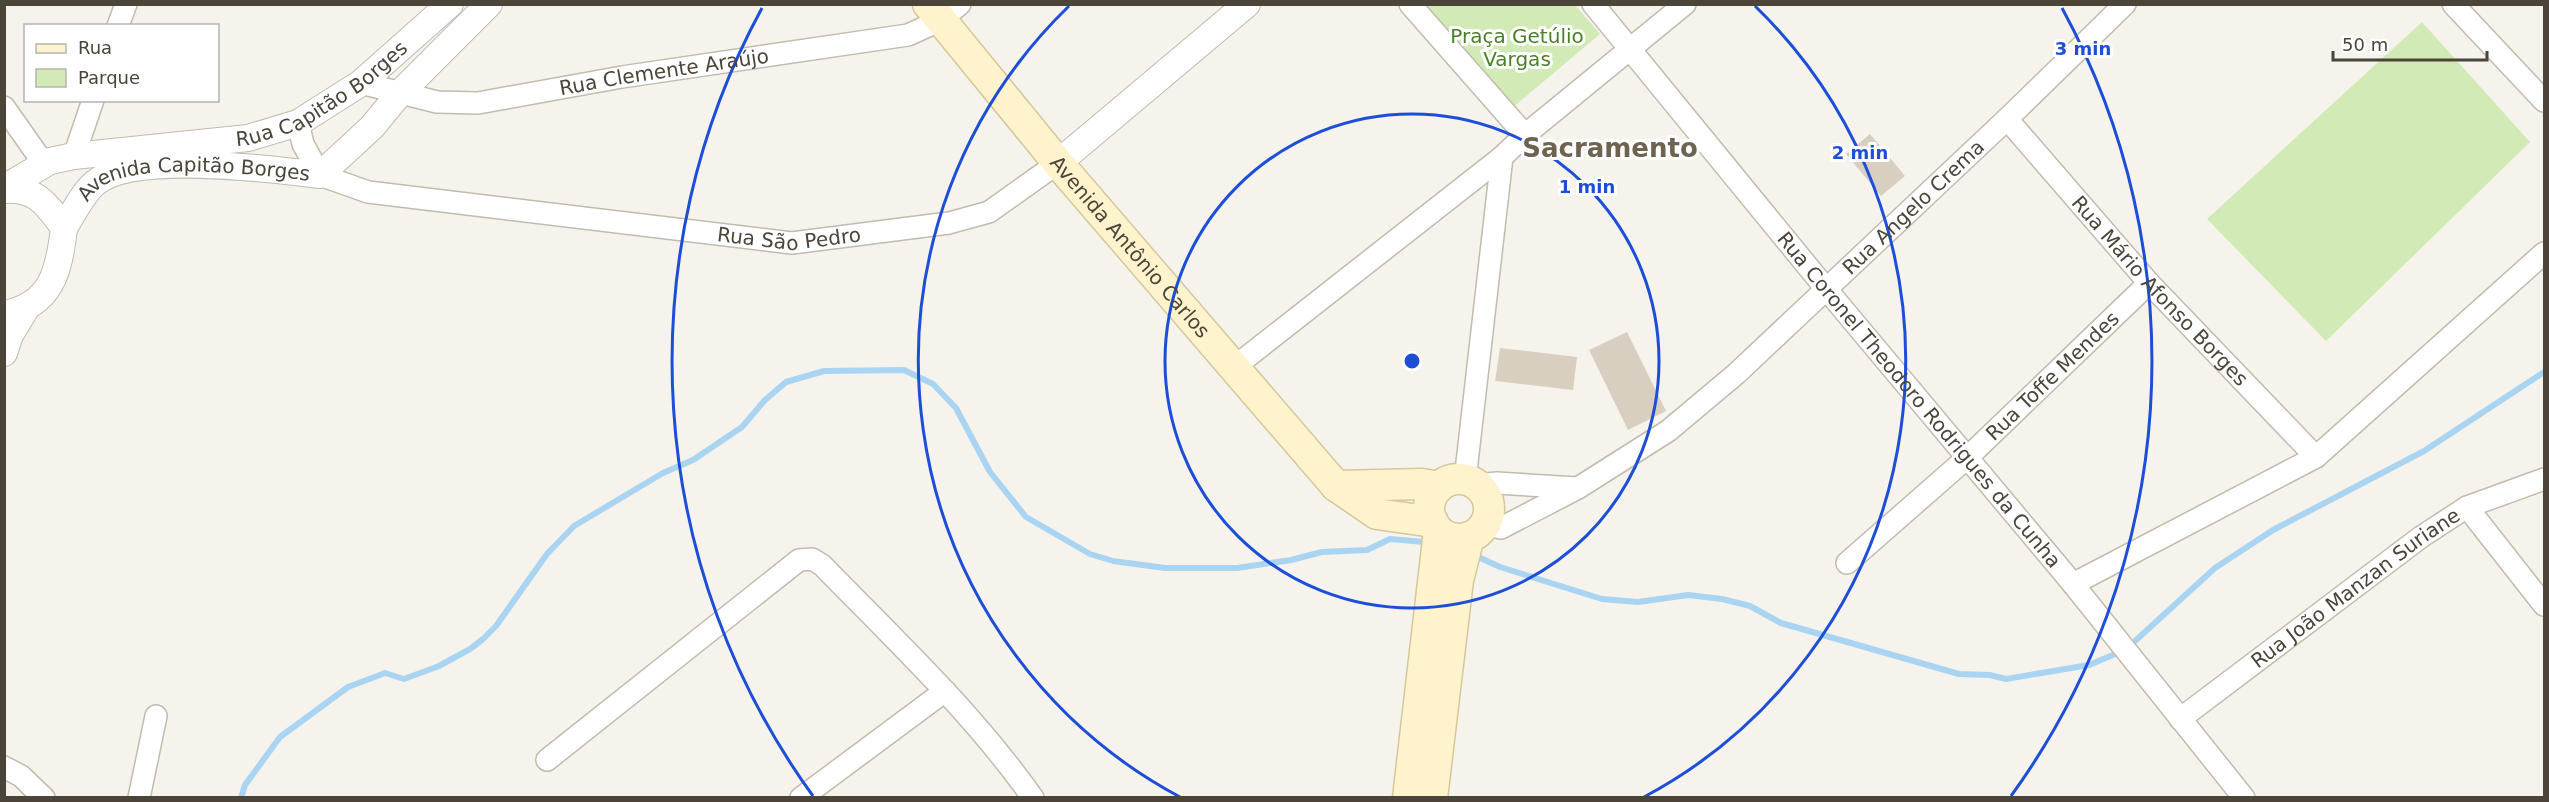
<svg xmlns="http://www.w3.org/2000/svg" width="2549" height="802" viewBox="0 0 2549 802" font-family="'DejaVu Sans',sans-serif">
<style>
.green{fill:#d2eab5}
.lines{fill:none;stroke-linecap:round;stroke-linejoin:round}
.stream{stroke:#a9d4f2;stroke-width:6}
.building{fill:#d8cfc1}
.minor-casing{stroke:#c2bbae;stroke-width:24}
.tertiary-casing{stroke:#c2bbae;stroke-width:28}
.secondary-casing{stroke:#d6c79b;stroke-width:33}
.minor{stroke:#fff;stroke-width:21}
.tertiary{stroke:#fff;stroke-width:26}
.secondary{stroke:#fff3cd;stroke-width:30}
.ring{fill:none;stroke:#1d4ed8;stroke-width:3}
.labels{text-anchor:middle;dominant-baseline:central;stroke-width:6;stroke-linejoin:round;paint-order:stroke}
.park-label{font-size:20px;fill:#4a7f2a;stroke:#fff}
.street-label{font-size:20px;fill:#4b4439;stroke:#fff}
.district-label{font-size:26px;font-weight:bold;fill:#6e6250;stroke:#fff}
.centre{fill:#1d4ed8;stroke:#fff;stroke-width:3}
.ring-label{font-size:18px;text-anchor:middle;font-weight:bold;fill:#1d4ed8;stroke:#fff;stroke-width:6;stroke-linejoin:round;paint-order:stroke}
</style>
<rect width="100%" height="100%" fill="#f6f3ec"/>
<!-- green -->
<path class="green" d="M1424,5H1575L1600,34L1511,109Z
M2422,22L2530,142L2326,341L2207,219Z"/>
<g class="lines">
<!-- stream -->
<path class="stream" d="M1474,555L1500,567L1602,599L1638,602L1688,595L1722,599L1750,606L1781,623L1959,674L1990,675L2006,679L2089,665L2120,652
M2135,641L2215,568L2273,530L2424,451L2544,372
M241,798L245,785L280,737L348,687L385,673L404,679L439,666L470,649L483,639L496,626L547,554L574,526L663,473L693,460L742,427L765,400L786,382L824,371L904,370L933,384L956,408L990,472L1026,517L1090,554L1113,561L1165,568H1237L1291,560L1322,552L1367,550L1390,539L1424,542"/>
</g>
<!-- building -->
<path class="building" d="M1870,134L1905,176L1881,196L1846,154Z
M1627,332L1666,411L1628,430L1589,350Z
M1500,348L1577,357L1573,390L1495,381Z"/>
<g class="lines">
<!-- minor casing -->
<g class="minor-casing">
<g id="minor">
<path d="M1410,4L1525,135"/>
<path id="s1" d="M1593,4L1827,290L2073,584L2244,798"/>
<path d="M2453,4L2544,101"/>
<path d="M118,26L126,4"/>
<path id="s2" d="M361,83L437,102L478,103L622,77L908,35L941,20L960,4"/>
<path d="M4,107L44,164"/>
<path id="s3" d="M2007,119L2149,283L2316,457"/>
<path id="s4" d="M298,123L303,144L320,175L368,192L792,243L949,223L989,212L1058,163"/>
<path d="M74,156L93,100"/>
<path d="M1233,368L1502,157L1525,135L1685,4"/>
<path d="M1465,480L1502,157"/>
<path d="M1477,485L1497,483L1577,488"/>
<path d="M2467,507L2544,605"/>
<path id="s5" d="M1485,524L1501,528L1578,488L1668,431L1736,374L2007,119L2125,4"/>
<path id="s6" d="M1847,563L1968,457L2149,283"/>
<path d="M2073,584L2316,457L2544,253"/>
<path id="s7" d="M2180,719L2421,537L2467,507L2544,479"/>
<path d="M547,760L799,560L812,559L822,565C895,640 972,712 1033,798"/>
<path d="M4,767L21,776L44,798"/>
<path d="M139,798L156,716"/>
<path d="M801,798L945,691"/>
</g>
</g>
<!-- tertiary casing -->
<g class="tertiary-casing">
<g id="tertiary">
<path d="M1058,163L1247,4"/>
<path id="s8" d="M4,188L50,161L74,156L248,138L298,123L361,83L450,4"/>
<path d="M4,190C36,187 47,205 64,228C59,271 52,305 4,314"/>
<path id="s9" d="M64,228C73,214 82,194 95,183C133,151 271,169 320,175L372,127L400,93L489,4"/>
<path d="M4,353L10,335L25,310"/>
</g>
</g>
<!-- secondary casing -->
<g class="secondary-casing">
<g id="secondary">
<path id="s10" d="M928,4L1058,163L1336,486L1377,514L1433,522"/>
<circle cx="1459" cy="509" r="30"/>
<path d="M1336,486L1422,484L1439,487"/>
<path d="M1408,798L1439,531"/>
<path d="M1432,798L1458,580L1469,537"/>
</g>
</g>
<!-- minor -->
<use href="#minor" class="minor"/>
<!-- tertiary -->
<use href="#tertiary" class="tertiary"/>
<!-- secondary -->
<use href="#secondary" class="secondary"/>
</g>
<!-- distance rings -->
<g class="ring">
<circle cx="1412" cy="361" r="247"/>
<path d="M1180 797A494 494 0 0 1 1069 6M1755 6A494 494 0 0 1 1644 797"/>
<path d="M813 796A740 740 0 0 1 762 8M2062 8A740 740 0 0 1 2011 796"/>
</g>
<g class="labels">
<!-- park labels -->
<g class="park-label">
<text x="1517" y="36">Praça Getúlio<tspan x="1517" dy="23">Vargas</tspan></text>
</g>
<!-- street labels -->
<g class="street-label">
<text stroke="none"><textPath href="#s2" startOffset="308">Rua Clemente Araújo</textPath></text>
<text stroke="none"><textPath href="#s8" startOffset="339">Rua Capitão Borges</textPath></text>
<text stroke="none"><textPath href="#s9" startOffset="154">Avenida Capitão Borges</textPath></text>
<text stroke="none"><textPath href="#s5" startOffset="542">Rua Angelo Crema</textPath></text>
<text stroke="none"><textPath href="#s4" startOffset="532">Rua São Pedro</textPath></text>
<text stroke="none"><textPath href="#s10" startOffset="316">Avenida Antônio Carlos</textPath></text>
<text stroke="none"><textPath href="#s3" startOffset="230">Rua Mário Afonso Borges</textPath></text>
<text stroke="none"><textPath href="#s6" startOffset="278">Rua Toffe Mendes</textPath></text>
<text stroke="none"><textPath href="#s1" startOffset="513">Rua Coronel Theodoro Rodrigues da Cunha</textPath></text>
<text stroke="none"><textPath href="#s7" startOffset="219">Rua João Manzan Suriane</textPath></text>
</g>
<!-- district labels -->
<g class="district-label">
<text x="1610" y="148">Sacramento</text>
</g>
</g>
<circle cx="1412" cy="361" r="9" class="centre"/>
<g class="ring-label">
<text x="2083" y="55">3 min</text>
<text x="1860" y="159">2 min</text>
<text x="1587" y="193">1 min</text>
</g>
<!-- border -->
<rect width="2549" height="802" fill="none" stroke="#4b4439" stroke-width="12"/>
<!-- legend -->
<rect x="24" y="24" width="195" height="78" fill="#ffffff" stroke="#b7b4b0" stroke-width="1.5"/>
<rect x="36" y="44" width="30" height="9" fill="#fff3cd" stroke="#b7b4b0" stroke-width="1.5"/>
<text x="78" y="54" font-size="18" fill="#4b4439">Rua</text>
<rect x="36" y="69" width="30" height="18" fill="#d2eab5" stroke="#b7b4b0" stroke-width="1.5"/>
<text x="78" y="84" font-size="18" fill="#4b4439">Parque</text>
<!-- scale -->
<path d="M2333 51v9h154v-9" fill="none" stroke="#4b4439" stroke-width="3"/>
<text x="2342" y="51" font-size="18" fill="#4b4439" stroke="#ffffff" stroke-width="4.5" paint-order="stroke">50 m</text>
</svg>
